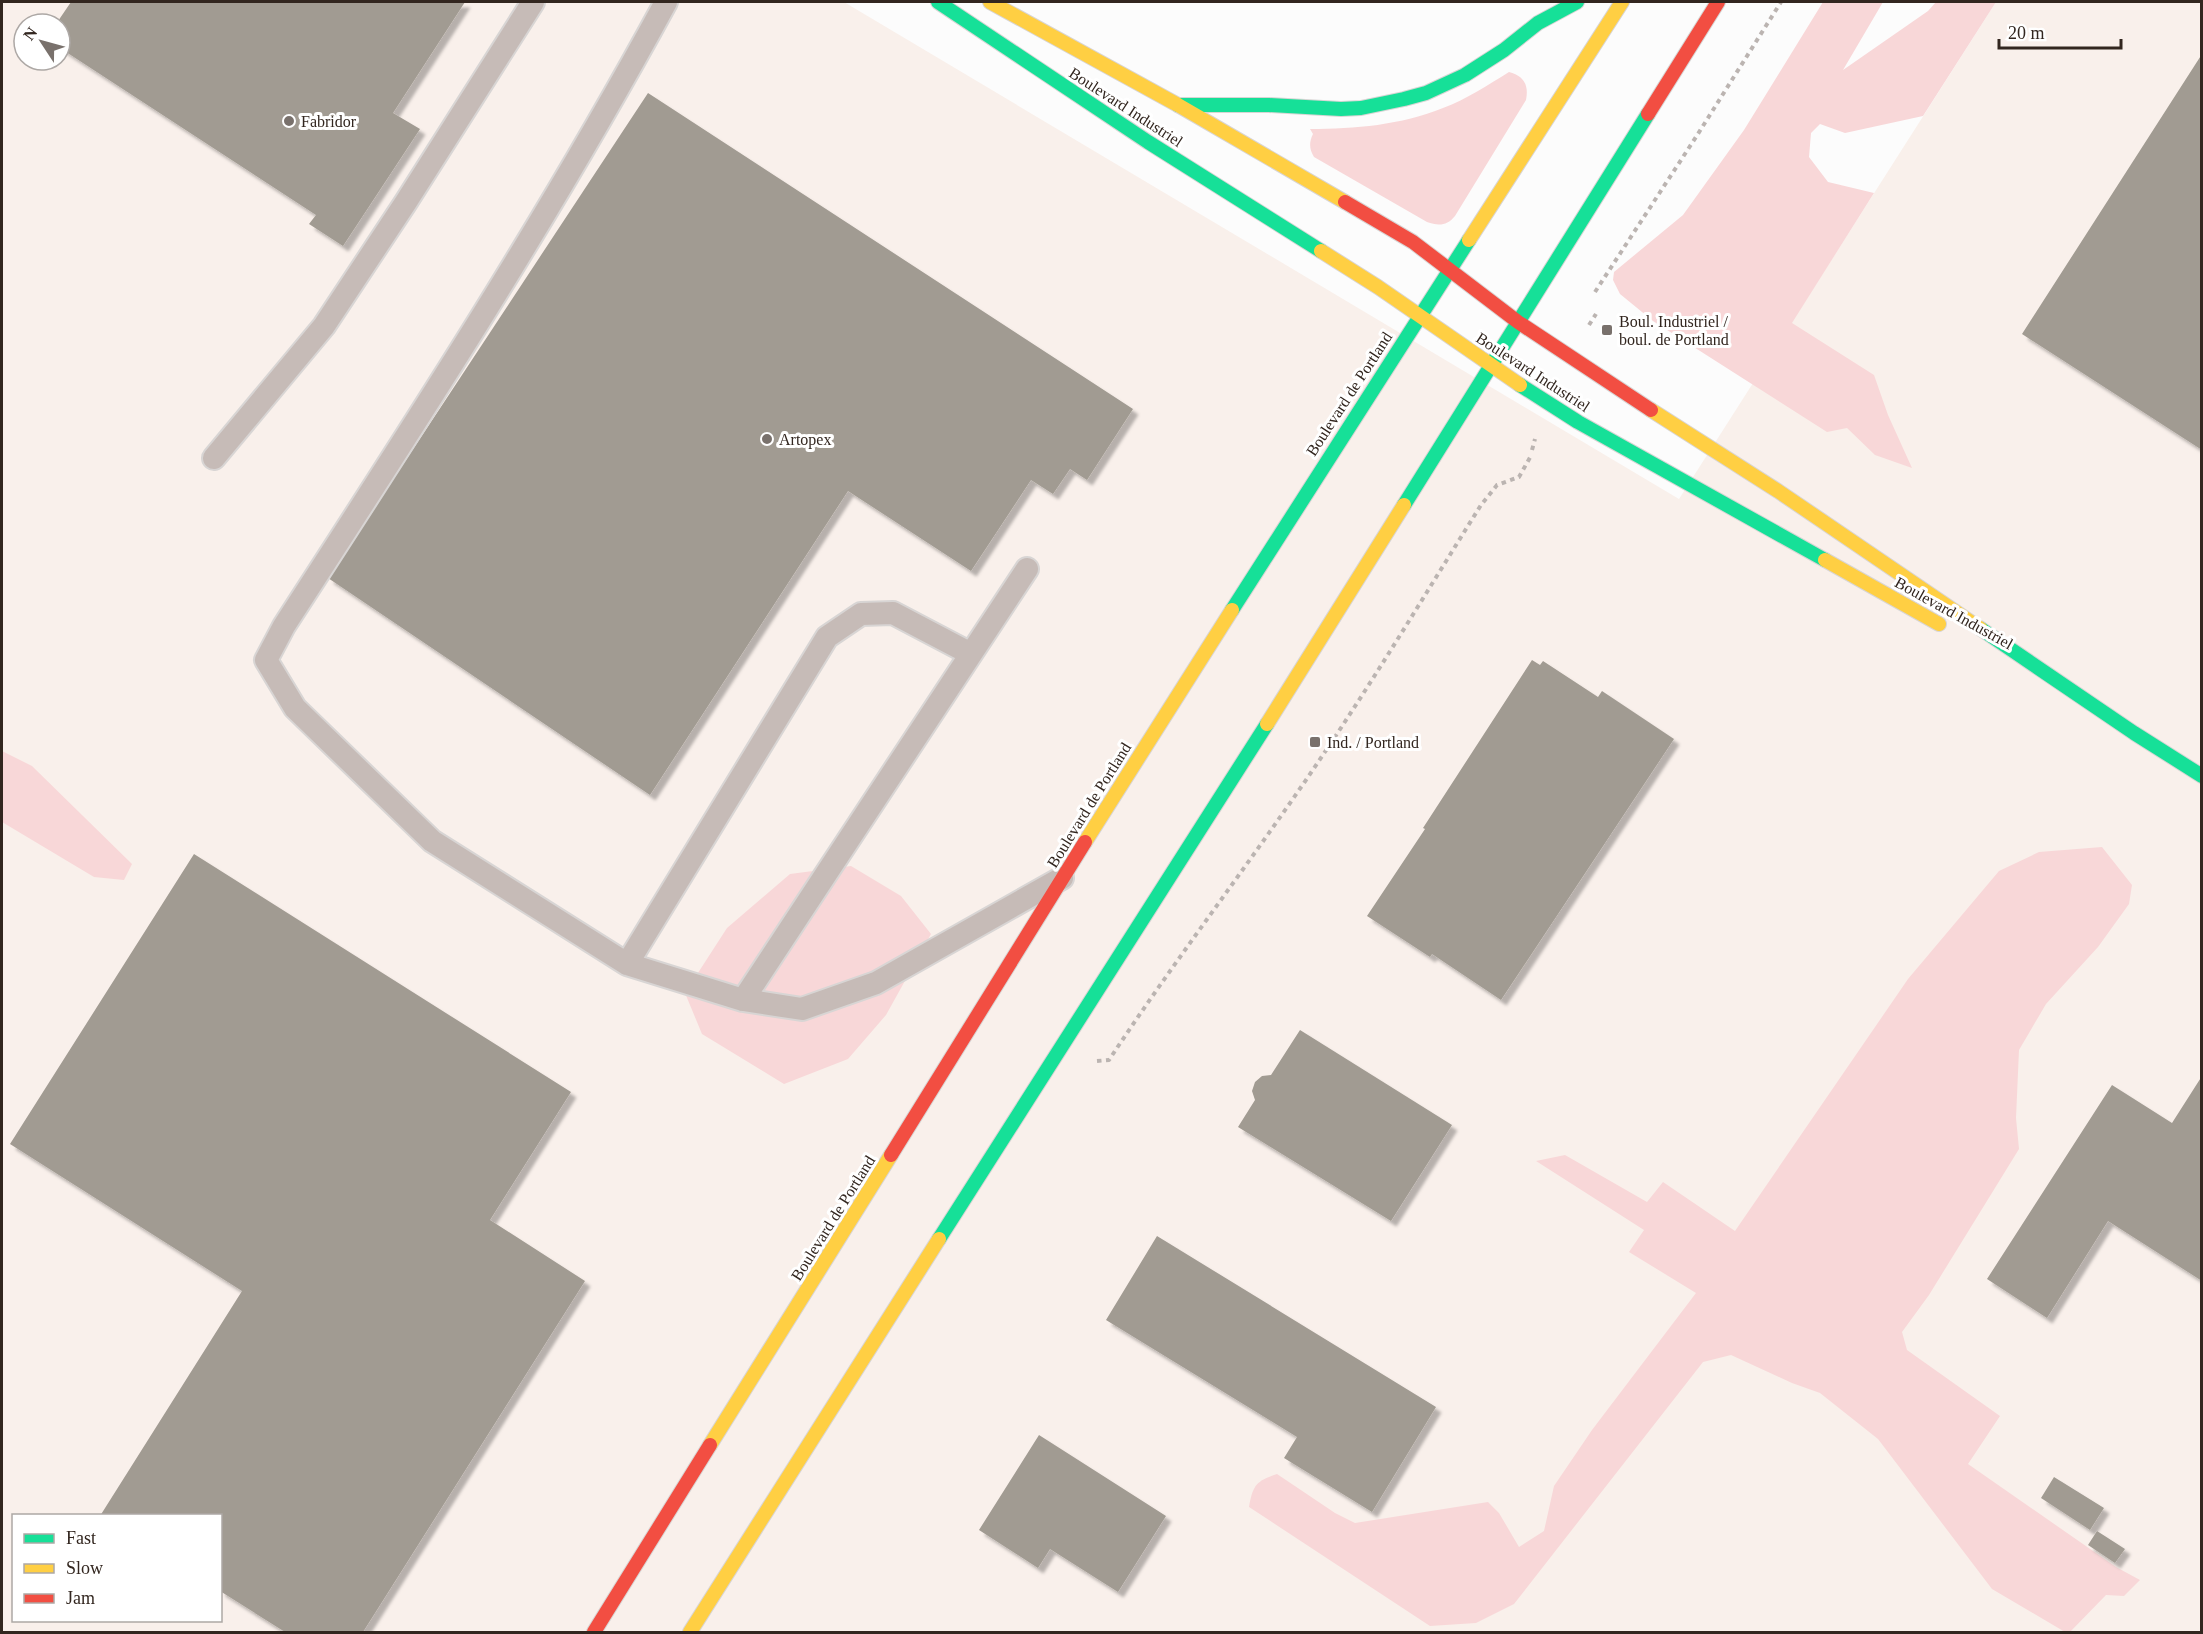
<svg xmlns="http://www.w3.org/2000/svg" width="2203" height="1634" viewBox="0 0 2203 1634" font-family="Georgia,serif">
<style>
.built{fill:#f9f0eb;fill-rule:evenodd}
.green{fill:#f8d7d8}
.building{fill:#a19b92;filter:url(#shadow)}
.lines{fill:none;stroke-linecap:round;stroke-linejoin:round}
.lane-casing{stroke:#d8d5d4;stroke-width:26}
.fast-casing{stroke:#d8d5d4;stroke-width:16}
.slow-casing{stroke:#d8d5d4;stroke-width:16}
.jam-casing{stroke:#d8d5d4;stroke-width:16}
.path{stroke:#bbb4b1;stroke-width:4;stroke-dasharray:4.5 4.5;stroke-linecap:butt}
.lane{stroke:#c6bbb7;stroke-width:22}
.fast{stroke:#16e098;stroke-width:14}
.slow{stroke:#ffcf43;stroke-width:14}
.jam{stroke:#f24e42;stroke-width:14}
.poi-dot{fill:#79716c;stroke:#fff;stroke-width:2}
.labels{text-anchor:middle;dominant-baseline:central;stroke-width:6;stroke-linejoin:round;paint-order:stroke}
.street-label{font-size:16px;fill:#32261f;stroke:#fff}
.poi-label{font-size:16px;fill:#32261f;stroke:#fff;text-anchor:start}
</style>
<defs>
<filter id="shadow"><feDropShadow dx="5.5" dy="5.5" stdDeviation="1.5" flood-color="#0004"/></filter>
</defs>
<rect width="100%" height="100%" fill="#fcfcfc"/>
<!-- built -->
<path class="built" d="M2,2H844L1679,499L1996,2H2201V1632H2ZM24,24H60V60H24ZM14,1516H220V1620H14Z"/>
<!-- green -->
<path class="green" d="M1823,2H1883L1843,70L1928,11L1936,2H1996L1923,116L1845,133L1820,124L1811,133L1809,157L1828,182L1874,193L1792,323L1874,375L1888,415L1912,468L1875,455L1847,428L1827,432L1653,321L1620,294L1613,280L1614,272L1683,215L1744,130Z
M1509,72C1524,76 1529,85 1526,100L1455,216C1447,226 1438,226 1427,222L1314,157C1309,149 1309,142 1313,134L1310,129C1355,129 1401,125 1443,108C1467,99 1488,85 1509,72Z
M2,751L32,766L132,864L124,880L94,877L2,822Z
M2102,847L2132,885L2129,904L2098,947L2046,1004L2019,1050L2016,1118L2019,1149L1929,1295L1902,1332L1907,1350L2000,1416L1968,1464L2116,1567L2140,1580L2124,1596L2106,1595L2070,1632H2065L1992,1589L1878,1439L1820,1393L1792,1383L1731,1355L1703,1362L1514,1604L1476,1623L1430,1626L1249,1507C1253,1485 1256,1481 1277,1474L1335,1513L1355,1523L1488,1502L1499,1513L1519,1547L1544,1531L1554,1486L1592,1430L1696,1293L1629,1252L1644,1230L1536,1161L1565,1155L1647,1202L1663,1182L1735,1231L1908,979L1999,871L2039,852Z
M851,866L901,896L931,934L886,1015L848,1059L784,1084L702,1034L685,993L727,928L790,874Z"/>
<!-- building -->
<path class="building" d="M71,2H465L393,113L420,129L343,246L309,224L316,215L60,48V24H56Z
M2202,54V450L2022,334Z
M648,93L1133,409L1087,480L1070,469L1053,494L1031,480L971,571L848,491L650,795L328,578Z
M1532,660L1540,665L1543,661L1598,697L1602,691L1674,739L1501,1000L1432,954L1430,957L1367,916L1425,829L1423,828Z
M194,854L571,1092L490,1220L585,1281L363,1632H285L220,1591V1516H100L242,1291L10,1144Z
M1300,1030L1452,1125L1391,1221L1238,1127L1255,1100L1252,1091L1255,1082L1262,1076L1271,1075Z
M2202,1076V1281L2108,1221L2047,1318L1987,1279L2112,1085L2172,1123Z
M1157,1236L1436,1407L1372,1512L1284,1458L1297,1437L1106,1320Z
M1039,1435L1166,1516L1118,1592L1050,1549L1038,1568L979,1530Z
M2054,1477L2104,1508L2090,1530L2041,1498Z
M2097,1531L2125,1549L2115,1563L2088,1545Z"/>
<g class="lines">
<!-- lane casing -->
<g class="lane-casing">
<path id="lane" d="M666,2C550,216 417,421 284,626L266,660L295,708L432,841L627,964L743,1000L802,1009L876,983L1062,878
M214,458L324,326L406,202L533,2
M627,964L827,637L861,614L893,613L971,654
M743,1000L1027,569"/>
</g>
<!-- fast casing -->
<g class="fast-casing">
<path id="fast" d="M938,2L1148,142L1321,251
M1178,105H1269L1341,109L1361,108L1404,99L1426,93L1465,75L1504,50L1538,23L1577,2
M1520,385L1578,422L1825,560
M1404,505L1648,114
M1232,610L1469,240
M1981,629L2134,733L2202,776
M939,1239L1267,724"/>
</g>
<!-- slow casing -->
<g class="slow-casing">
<path id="slow" d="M990,2L1178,105L1345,202
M1469,240L1622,2
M1321,251L1378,287L1520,385
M1651,410L1778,491L1981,629
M1825,560L1939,624
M1267,724L1404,505
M1085,842L1232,610
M710,1445L891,1155
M690,1632L939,1239"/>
</g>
<!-- jam casing -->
<g class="jam-casing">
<path id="jam" d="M1648,114L1718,2
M1345,202L1413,242L1518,322L1651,410
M891,1155L1085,842
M594,1632L710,1445"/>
</g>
<!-- path -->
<path class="path" d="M1595,292L1696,137L1781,2
M1589,325L1596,314
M1532,450L1535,439
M1097,1061L1109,1060C1173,963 1243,872 1308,777C1369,688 1424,596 1481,505L1497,485L1519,477L1532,454"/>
<!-- lane -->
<use href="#lane" class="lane"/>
<!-- fast -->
<use href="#fast" class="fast"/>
<!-- slow -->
<use href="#slow" class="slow"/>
<!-- jam -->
<use href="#jam" class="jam"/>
</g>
<!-- markers -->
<g class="poi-dot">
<circle cx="289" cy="121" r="6"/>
<rect x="1601" y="324" width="12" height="12" rx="3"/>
<circle cx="767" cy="439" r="6"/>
<rect x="1309" y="736" width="12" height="12" rx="3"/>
</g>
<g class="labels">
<!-- street labels -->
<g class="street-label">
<text transform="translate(1126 107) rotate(33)">Boulevard Industriel</text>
<text transform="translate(1533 372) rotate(33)">Boulevard Industriel</text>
<text transform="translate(1349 394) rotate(-57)">Boulevard de Portland</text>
<text transform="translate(1954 613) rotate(29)">Boulevard Industriel</text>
<text transform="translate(1089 805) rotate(-58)">Boulevard de Portland</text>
<text transform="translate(833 1218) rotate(-58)">Boulevard de Portland</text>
</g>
<!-- poi labels -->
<g class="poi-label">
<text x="301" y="121">Fabridor</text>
<text x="1619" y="321">Boul. Industriel /<tspan x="1619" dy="18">boul. de Portland</tspan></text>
<text x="779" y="439">Artopex</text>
<text x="1327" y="742">Ind. / Portland</text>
</g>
</g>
<!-- border -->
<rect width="2203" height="1634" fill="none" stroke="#32261f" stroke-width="6"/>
<!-- legend -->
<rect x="12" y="1514" width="210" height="108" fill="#ffffff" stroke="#ada8a5" stroke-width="1.5"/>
<rect x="24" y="1534" width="30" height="9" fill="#16e098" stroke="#ada8a5" stroke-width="1.5"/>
<text x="66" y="1544" font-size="18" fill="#32261f">Fast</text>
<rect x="24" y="1564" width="30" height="9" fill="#ffcf43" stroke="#ada8a5" stroke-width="1.5"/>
<text x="66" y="1574" font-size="18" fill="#32261f">Slow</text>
<rect x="24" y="1594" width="30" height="9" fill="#f24e42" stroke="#ada8a5" stroke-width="1.5"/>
<text x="66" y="1604" font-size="18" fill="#32261f">Jam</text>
<!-- north arrow -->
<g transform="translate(42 42) rotate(306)"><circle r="28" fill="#ffffff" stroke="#ada8a5" stroke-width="1.5"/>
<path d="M0-4.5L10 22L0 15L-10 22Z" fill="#79716c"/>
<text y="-9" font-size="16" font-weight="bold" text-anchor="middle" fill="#32261f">N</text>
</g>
<!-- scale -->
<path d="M1999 39v9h122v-9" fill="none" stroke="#32261f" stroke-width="3"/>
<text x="2008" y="39" font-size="18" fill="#32261f" stroke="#ffffff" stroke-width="4.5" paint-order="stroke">20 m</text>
</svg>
